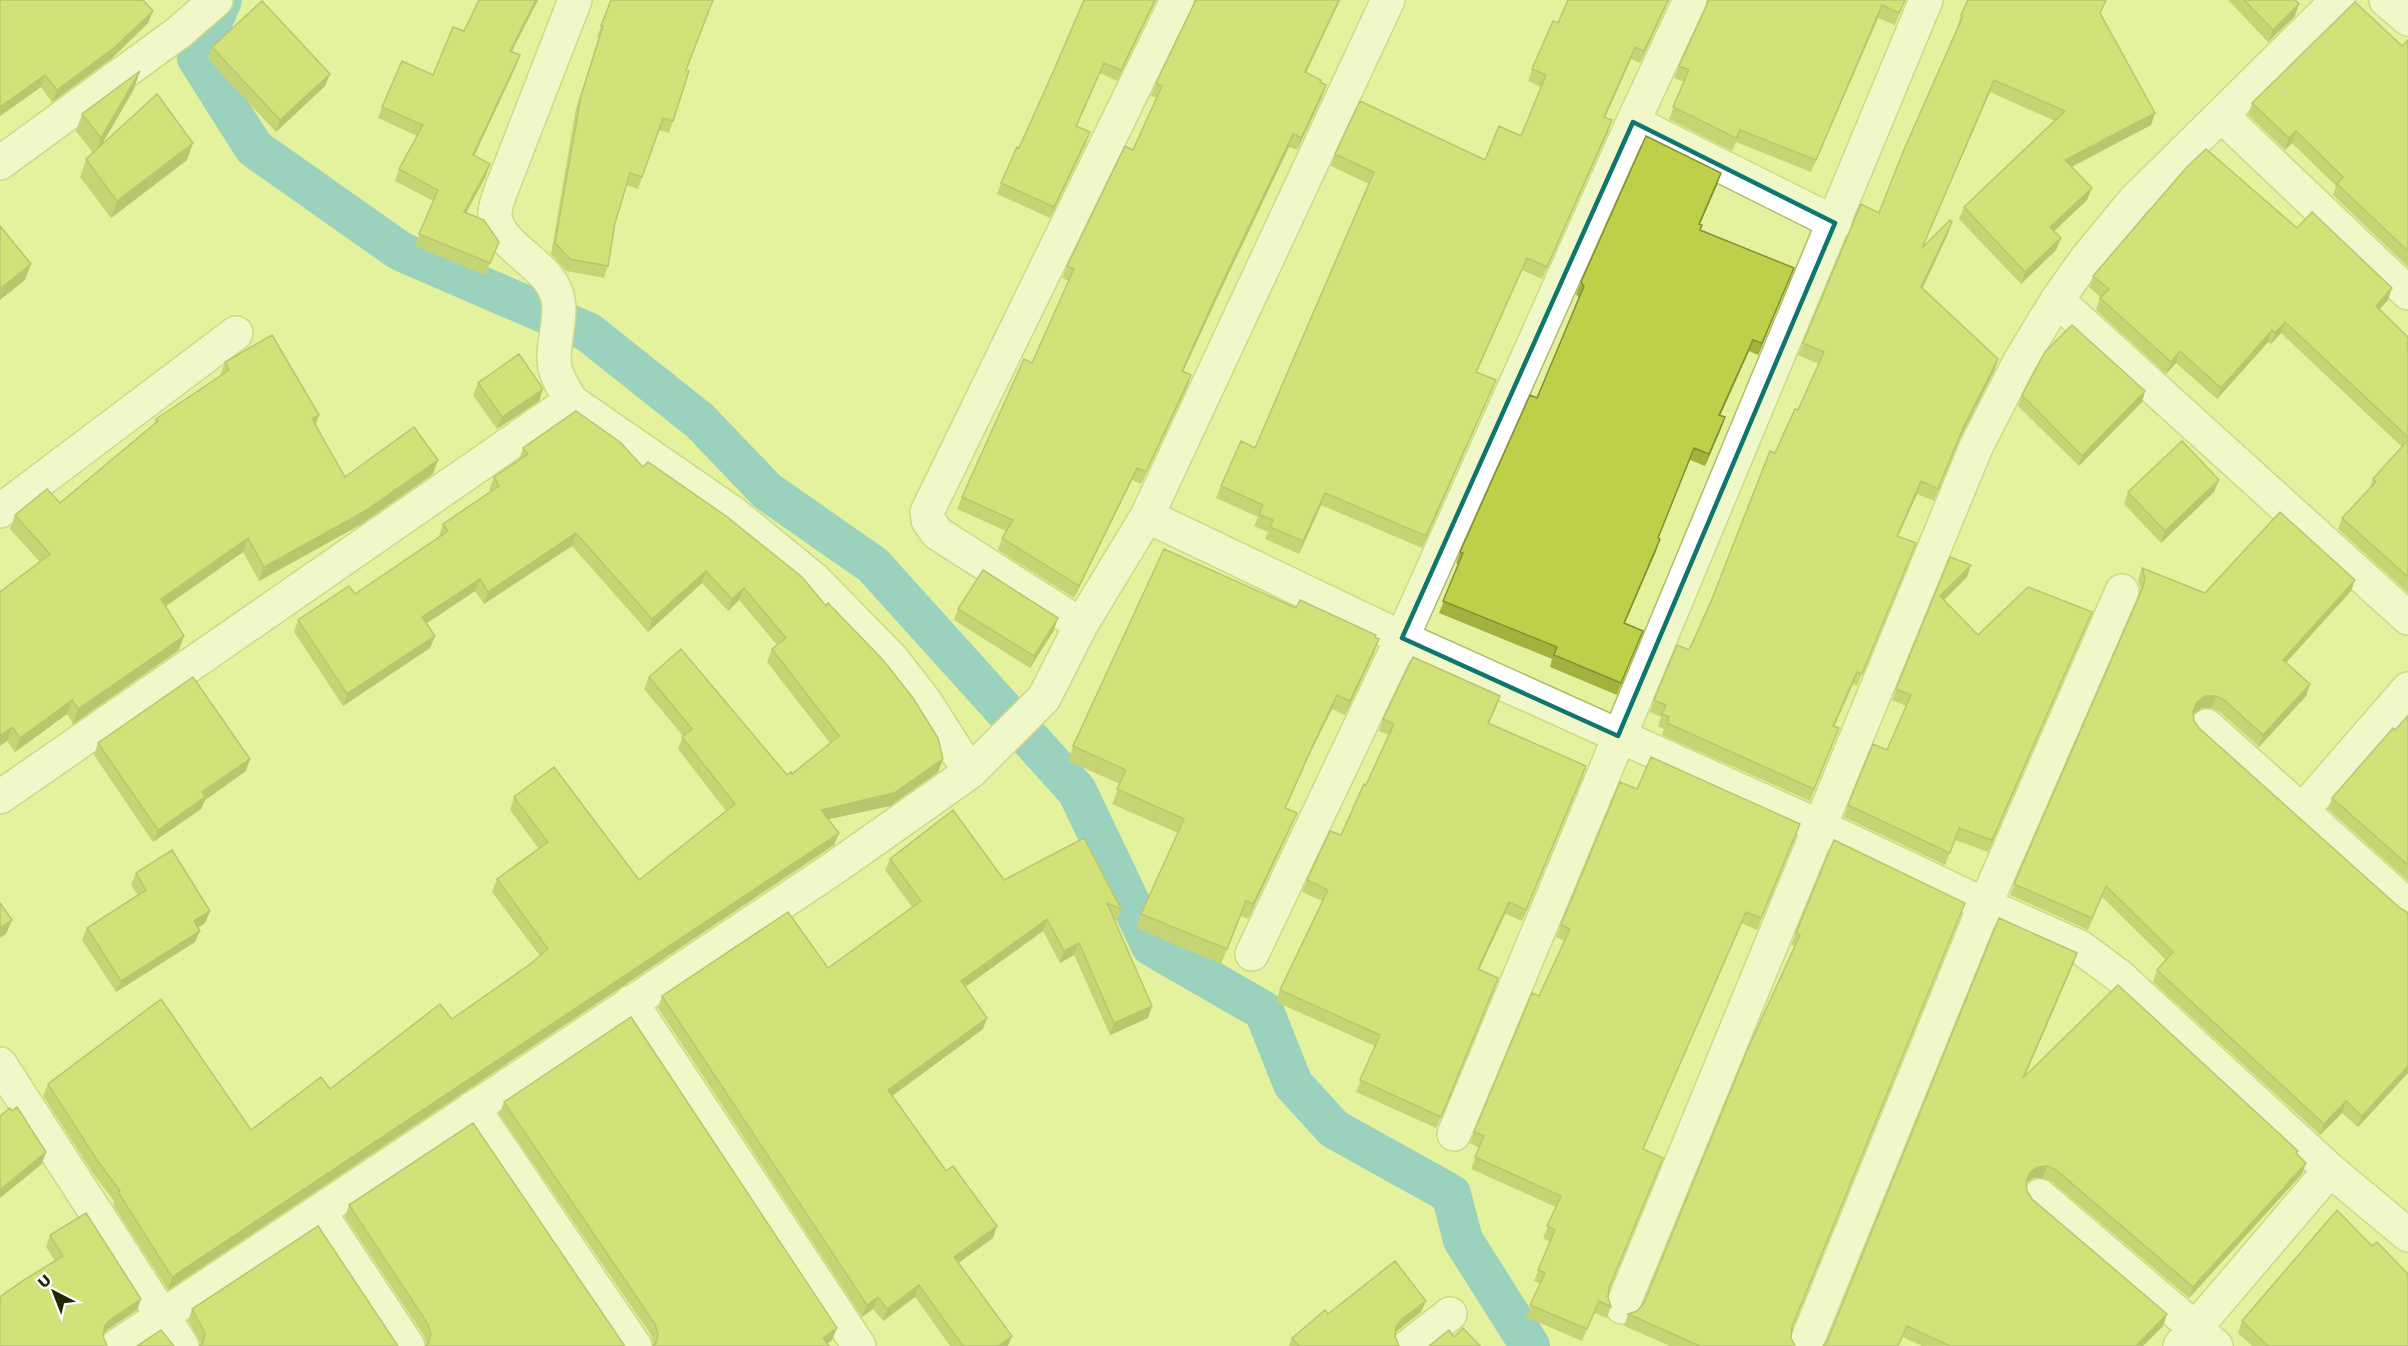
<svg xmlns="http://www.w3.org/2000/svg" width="2408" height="1346" viewBox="0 0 2408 1346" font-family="'Work Sans',sans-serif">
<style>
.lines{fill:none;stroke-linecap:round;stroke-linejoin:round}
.canal{stroke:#43ace5;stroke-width:40}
.minor-casing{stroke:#b0bc6a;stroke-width:36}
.minor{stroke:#fff;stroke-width:33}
.wall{fill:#a3b23f}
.shaded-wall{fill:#859133}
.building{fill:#becf49;stroke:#859133;stroke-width:1.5}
.marked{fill:none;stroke:#0f766e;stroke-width:4.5;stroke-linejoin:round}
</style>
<rect width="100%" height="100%" fill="#e4f29e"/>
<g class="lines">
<!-- canal -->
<path class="canal" d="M222,0L197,58L254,148L400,251L588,332L700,421L767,491L873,565L1077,791L1151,946L1264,1011L1293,1084L1334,1129L1451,1194L1463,1240L1530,1346"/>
<!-- minor casing -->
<g class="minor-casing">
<path id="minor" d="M575,0L500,193C498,200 494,209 495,216C499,246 543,262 555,290C566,314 550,343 555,368C557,379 566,391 571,401L733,513L815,580L893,660L924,700L970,772
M2386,0L2408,19
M2222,116L2408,293
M1633,122L1835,223
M0,163L178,33L216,0
M2057,300L2408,618
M0,511L236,333
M1147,516L1402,638L1819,826L1985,905L2080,947L2119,976L2330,1170L2408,1235
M1081,625L937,533L928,520L927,512L1177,0
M2207,726L2408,906
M0,797L571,401
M2302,811L2408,689
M1252,954L1402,638L1633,122L1690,0
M631,1002L859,1346
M0,1064L182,1346
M473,1108L635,1346
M1454,1134L1926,0
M2040,1196L2216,1346
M320,1213L408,1346
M1622,1307L1976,447L2020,361L2057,300L2087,258L2134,201L2338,0
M117,1346L834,868L970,772L1044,698L1081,625L1147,516L1388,0
M1409,1346L1450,1314
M1805,1346L1985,905L2122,591
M2180,1346L2330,1170"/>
</g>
<!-- minor -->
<use href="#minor" class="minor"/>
</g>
<!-- wall -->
<path class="wall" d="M0,0L148,23L111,59L52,102L41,87L0,116Z
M479,0H538L512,51L516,66L474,156L486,176L466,213L494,253L485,275L415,246L433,201L395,181L399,169L417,136L378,118L382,107L433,75L464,31Z
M611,0L687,70L673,121L669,133L659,130L638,189L626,185L615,223L608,266L604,278L566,271L551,254L576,108L599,38L597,37Z
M1156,0L1117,81L1100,73L1077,126L1086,143L1050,218L997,194L1001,183L1019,148Z
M1196,0H1340L1306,73L1326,85L1322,97L1297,150L1289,147L1216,300L1183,371L1191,375L1187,387L1141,484L1132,480L1074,598L998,550L1002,538L1006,531L957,509L962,497L1032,363L1069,281L1062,278L1067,266L1133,150L1157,98L1151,96L1156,83Z
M1568,0H1669L1640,63L1631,59L1605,117L1608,132L1542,279L1522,270L1477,372L1496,380L1491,392L1422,548L1321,505L1299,554L1265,539L1268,532L1254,526L1258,517L1216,498L1221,486L1255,448L1369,184L1331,166L1335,154L1485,160L1521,136L1541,87L1528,81L1532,69L1558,23Z
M1708,0H1905L1895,25L1878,18L1811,172L1736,142L1732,151L1669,119L1684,82L1674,78L1679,66L1708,3Z
M2106,0L2100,14L2155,113L2151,125L2072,167L2087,200L2054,231L2061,238L2056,250L2021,284L1959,219L1964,207L2055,121L1990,92L1923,246L1948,234L1922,288L1998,359L1994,371L1959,440L1934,501L1917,494L1898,536L1911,555L1857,686L1853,684L1834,726L1839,728L1810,801L1662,735L1664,729L1658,726L1661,717L1650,712L1654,700L1689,650L1775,453L1798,410L1819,364L1798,355L1803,343L1879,213L1958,28H1957L1961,15Z
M2228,0H2295V16L2268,42Z
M2408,40V267L2333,195L2336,186L2292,143L2285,150L2248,115L2252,103L2402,46Z
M212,47L330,74L325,86L276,132L208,59Z
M134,89L101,146L187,160L111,218L80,177L86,159L93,153L76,131L82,114Z
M1717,185L1700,224V231L1789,280L1758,355L1749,351L1720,415L1725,417L1705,466L1690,460L1658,538L1660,539L1656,551L1625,623L1638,642L1617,695L1550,667L1552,659L1439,613L1458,565L1456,563L1460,552L1537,398L1579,298L1576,294L1581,282Z
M2297,228L2388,300L2379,309L2408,337V593L2338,529L2342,518L2369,489L2373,479L2402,447L2281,333L2271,344L2268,342L2217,399L2176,363L2166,374L2096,310L2100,297L2089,287L2093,276Z
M225,362L319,415L315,425L345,477L433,474L360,525L259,581L243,552L166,606L179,650L73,724L67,714L15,752L7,741L0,746V592L40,562L10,529L15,515L60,503L154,424L156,419L220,376Z
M478,383L543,389L539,401L497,429L473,395Z
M2145,391L2142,402L2079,466L2018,406L2022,395Z
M523,448L643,467L943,759L938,772L890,806L828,819L839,833L834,845L168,1290L113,1205L114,1201L92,1172L43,1096L48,1084L251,1130L330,1089L452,1019L529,965L540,956L492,892L497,879L539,849L510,810L514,797L639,880L726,811L678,749L683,736L644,689L649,677L787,775L792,774L830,743L767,662L772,649L777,645L739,600L728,611L702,583L648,632L572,546L484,604L475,591L427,623L435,636L430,648L343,706L294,632L298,620L355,594L439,537V536L443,524L491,492L489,490L494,477L519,460Z
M2128,492H2214L2161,543L2124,504Z
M1950,557L1967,577L1944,600L1978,635L2092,612L1988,852L1955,840L1945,865L1844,817L1848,805L1887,750L1906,706L1892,700Z
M2142,568L2205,593L2355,580L2351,591L2286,663L2310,684L2306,696L2259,747L2220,712L2211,708H2202L2193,714L2194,721L2408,1073L2358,1127L2342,1113L2320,1135L2153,982L2157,970L2166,960L2102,897L2088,930L2010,895L2140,595L2141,589L2138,580Z
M1296,608L1379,639L1374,653L1345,715L1332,709L1308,757L1286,808L1297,813L1291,827L1248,919L1241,916L1221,964L1136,928L1141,914L1178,833L1112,804L1120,784L1068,761L1073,746Z
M958,609L1054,630L1030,668L954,620Z
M1500,696L1489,723L1582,778L1522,921L1505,914L1479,969L1494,990L1436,1128L1356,1092L1375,1046L1276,1002L1280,990L1322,901L1302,892L1307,880L1341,835L1366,785L1389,735L1379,731L1383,719Z
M2408,716V881L2328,809L2332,798Z
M98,743L246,771L205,800L201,809L153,842L94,755Z
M1637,789L1796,836L1757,930L1741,923L1643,1149L1658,1170L1609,1290L1608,1297L1611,1307L1607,1318L1594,1313L1582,1341L1526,1317L1540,1284L1534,1281L1550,1242L1543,1238L1556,1207L1471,1169L1479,1148L1470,1143L1474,1132L1539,996L1565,941L1556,937L1561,925Z
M1084,838L1121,909L1117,921L1114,920L1152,1006L1148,1018L1110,1035L1074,955L1060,963L1043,931L965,987L983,1029L892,1096L993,1238L958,1263L1008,1346H950L915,1297L883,1321L873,1309L862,1317L658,1008L662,996L828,968L912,907L885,870L890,859L1004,880Z
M136,873L210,911L205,923L198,928L195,942L116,992L82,940L87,928L138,895L131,885Z
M1961,914L1792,1329L1791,1338L1795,1346H1670L1624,1326L1628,1314L1637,1311L1644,1303L1795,946L1791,945L1796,933Z
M2077,953L2024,1077L2298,1151L2297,1154L2302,1174L2189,1298L2052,1182L2043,1178H2034L2026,1183L2027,1191L2032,1199L2167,1314L2163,1326L2143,1346H1922L1903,1337L1823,1346Z
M504,1102L837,1328L832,1340L827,1344L654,1345L651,1335L499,1114Z
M349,1205L625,1346L427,1345L424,1336L345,1217Z
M50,1235L141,1299L137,1310L107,1330L55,1261L46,1247Z
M2372,1246L2408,1346H2252L2238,1333L2242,1321Z
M192,1309L398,1346L201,1344L188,1321Z
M1421,1312L1397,1331L1395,1334V1336L1399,1346H1289L1292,1338L1328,1314Z"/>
<!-- shaded-wall -->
<path class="shaded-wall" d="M536,0H538L506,62L510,51Z
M1155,0H1156L1117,81L1121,70Z
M1339,0H1340L1300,85L1305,72Z
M1668,0H1669L1640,63L1644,51Z
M2299,4L2295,16L2268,42L2273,30Z
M1882,5L1878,18L1811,172L1816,160Z
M153,11L148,23L111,59L52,102L57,90Z
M1635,47L1631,59L1600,129L1604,117Z
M520,55L516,66L469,167L473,155Z
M1104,63L1100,73L1072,137L1076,126Z
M140,71L134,89L95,156L101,138Z
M330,74L325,86L276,132L280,120Z
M45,75L41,87L0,116V107Z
M1994,80L1990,92L1917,260L1922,248Z
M1326,85L1322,97L1297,150L1301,138Z
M2155,113L2151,125L2061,172L2065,160Z
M1612,120L1608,132L1542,279L1547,267Z
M2296,131L2292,143L2285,150L2289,138Z
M1090,132L1086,143L1050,218L1054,207Z
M1293,134L1289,147L1216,300L1178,383L1182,371L1220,287Z
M193,143L187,160L111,218L117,201Z
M490,164L486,176L460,224L464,212Z
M1721,173L1717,185L1695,235L1699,224Z
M2092,188L2087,200L2046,239L2050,227Z
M1952,222L1948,234L1917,300L1921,287Z
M2061,238L2056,250L2021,284L2025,272Z
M1527,258L1522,270L1471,384L1476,372Z
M31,264L25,280L0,300V289Z
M1794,268L1789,280L1758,355L1762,343Z
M2392,288L2388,300L2371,318L2376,306Z
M2285,322L2281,333L2271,344L2275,333Z
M2272,330L2268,342L2217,399L2221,388Z
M1753,340L1749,351L1715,427L1719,415Z
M2180,351L2176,363L2166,374L2171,362Z
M1998,359L1994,371L1959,440L1934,501L1963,428Z
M1191,375L1187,387L1141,484L1146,472Z
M1496,380L1491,392L1422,548L1426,536Z
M543,389L539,401L497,429L502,417Z
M2145,391L2142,402L2079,466L2082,456Z
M319,415L314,429L312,419Z
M1725,417L1721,429L1705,466L1709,454Z
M438,460L433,474L360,525L259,581L264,567Z
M1137,468L1132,480L1074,598L1079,586Z
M2219,480L2214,492L2161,543L2165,531Z
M1921,481L1917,494L1893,548L1897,536Z
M1325,493L1321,505L1299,554L1303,541Z
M576,533L572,546L484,604L488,592Z
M248,538L243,552L156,613L161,599Z
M1660,539L1656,551L1620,634L1624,623Z
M1971,565L1967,577L1936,608L1940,596Z
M706,571L702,583L648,632L652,619Z
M480,579L475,591L418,629L422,617Z
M2355,580L2351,591L2278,671L2283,660Z
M744,588L739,600L728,611L732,599Z
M2092,612L2087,624L1988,852L1992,840Z
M1058,618L1054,630L1030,668L1034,656Z
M184,636L179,650L73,724L78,709Z
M435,636L430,648L343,706L347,694Z
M1379,639L1374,653L1345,715L1350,701Z
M1857,672L1853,684L1829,738L1833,726Z
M2310,684L2306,696L2259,747L2263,735Z
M1337,695L1332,709L1308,757L1279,822L1285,808L1314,743Z
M1500,696L1496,708L1484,734L1488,723Z
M2206,696H2216L2211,708H2202L2193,714V711L2197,702Z
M72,700L67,714L15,752L20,738Z
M12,727L7,741L0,746V736Z
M250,759L246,771L205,800L201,809L153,842L158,830L202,792Z
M943,759L938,772L890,806L816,822L821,810Z
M1586,766L1582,778L1522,921L1526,910Z
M1297,813L1291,827L1248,919L1253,904Z
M839,833L834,845L168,1290L172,1277Z
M1509,902L1505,914L1474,981L1478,969Z
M210,911L205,923L189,933L194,921Z
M1047,919L1043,931L957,993L961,981Z
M12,920L6,934L0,938V928Z
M200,931L195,942L116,992L121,981Z
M1079,943L1074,955L1060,963L1064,951Z
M2077,953L2073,965L2019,1090L2023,1078Z
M1498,978L1494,990L1436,1128L1441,1117Z
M1152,1006L1148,1018L1110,1035L1114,1023Z
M987,1018L983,1029L884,1102L888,1090Z
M2408,1066V1073L2358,1127L2362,1116Z
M2346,1101L2342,1113L2320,1135L2324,1124Z
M46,1152L42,1164L0,1198V1190Z
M2306,1163L2302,1174L2189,1298L2193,1287Z
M2047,1166L2043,1178H2034L2026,1183V1182L2030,1172L2038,1167Z
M997,1226L993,1238L950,1269L954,1257Z
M919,1285L915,1297L883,1321L887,1309Z
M878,1297L873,1309L862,1317L867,1305Z
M141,1299L137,1310L107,1330L101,1337L105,1325L111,1319Z
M1426,1301L1421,1312L1397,1331L1392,1338L1396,1327L1402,1319Z
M2167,1314L2163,1326L2143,1346H2136Z
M837,1328L832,1340L824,1346L823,1338Z
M1012,1336L1008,1346H998Z"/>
<!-- building -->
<path class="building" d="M0,0H143L153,11L115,47L57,90L45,75L0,107Z
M479,0H536L510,51L520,55L473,155L490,164L464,212L484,220L499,242L490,263L419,234L438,190L399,169L423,125L382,107L402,61L433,75L453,27L464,31Z
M611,0H713L686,70L689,71L673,121L663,118L642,177L630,173L615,223L608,266L570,259L555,243L581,96L603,26H601Z
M1084,0H1155L1121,70L1104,63L1076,126L1090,132L1054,207L1001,183L1017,147L1019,148L1054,70Z
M1196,0H1339L1305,72L1321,80L1320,82L1326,85L1301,138L1293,134L1220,287L1182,371L1191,375L1146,472L1137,468L1079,586L1002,538L1013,520L962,497L1024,359L1032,363L1074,269L1067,266L1125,146L1133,150L1162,86L1156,83Z
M1568,0H1668L1644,51L1635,47L1604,117L1612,120L1547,267L1527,258L1476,372L1496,380L1426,536L1325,493L1303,541L1270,527L1273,520L1259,514L1263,505L1221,486L1241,441L1255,448L1374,172L1335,154L1360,101L1485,160L1499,126L1521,136L1546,75L1532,69L1553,21L1558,23Z
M1709,0H1905L1899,13L1882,5L1816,160L1740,130L1736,138L1673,107L1689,70L1679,66Z
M1968,0H2106L2100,13L2155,113L2065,160L2092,188L2050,227L2061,238L2025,272L1964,207L2065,111L1994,80L1922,248L1950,220L1952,222L1921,287L1998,359L1963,428L1938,489L1921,481L1897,536L1916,543L1862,674L1857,672L1833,726L1839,728L1814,789L1667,723L1669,717L1662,714L1666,705L1654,700L1677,645L1689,650L1710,604L1770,451L1775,453L1795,409L1798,410L1824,352L1803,343L1861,204L1879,213L1903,152L1963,16L1961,15Z
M2244,0H2295L2299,4L2273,30Z
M262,1L330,74L280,120L212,47Z
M2355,2L2402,46L2408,40V251L2337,184L2343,177L2296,131L2289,138L2252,103Z
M140,71L101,138L82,114Z
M157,94L193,143L117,201L86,159Z
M1646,136L1721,173L1699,224L1702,225L1700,230L1794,268L1762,343L1753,340L1719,415L1725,417L1709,454L1694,448L1658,538L1660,539L1624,623L1643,631L1621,683L1554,655L1557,647L1443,601L1463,553L1460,552L1530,395L1537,398L1584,286L1581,282Z
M2206,149L2297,228L2312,212L2392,288L2376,306L2408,337V342L2407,344L2408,345V437L2285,322L2275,333L2272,330L2221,388L2180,351L2171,362L2100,298L2109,289L2093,276L2186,168Z
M0,226L31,264L0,289Z
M2072,325L2145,391L2082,456L2022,395L2045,352Z
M272,335L319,415L312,419L345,477L414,427L438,460L365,511L264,567L248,538L161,599L184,636L78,709L72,700L20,738L12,727L0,736V592L50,554L15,515L47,489L60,503L158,421L156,419L229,370L225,362Z
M519,354L543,389L502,417L478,383Z
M576,411L620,442L643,467L648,462L726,516L802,577L826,606L828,603L883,660L913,698L938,738L943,759L894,793L821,810L839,833L172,1277L118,1192L120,1191L97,1160L48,1084L161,999L251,1130L321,1077L330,1089L440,1004L452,1019L529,965L548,949L497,879L548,842L514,797L554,767L639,880L735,804L682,737L692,729L649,677L681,649L787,775L791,772L792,774L839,736L772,649L786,638L744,588L732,599L706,571L652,619L576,533L488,592L480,579L422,617L435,636L347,694L298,620L349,586L355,594L448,531L443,524L499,486L494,477L528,454L523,448Z
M2408,440V577L2342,518L2376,482L2373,479Z
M2182,441L2219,480L2165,531L2128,492Z
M2280,512L2355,580L2283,660L2310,684L2263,735L2224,700L2216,696H2206L2197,702L2193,711L2194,721L2199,728L2400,908L2408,913V1066L2362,1116L2346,1101L2324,1124L2157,970L2173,952L2106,886L2092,918L2014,884L2143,587L2145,578L2142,568L2205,593Z
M1164,549L1296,608L1300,600L1376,635L1375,637L1379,639L1350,701L1337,695L1314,743L1285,808L1297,813L1253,904L1246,901L1227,949L1141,914L1184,819L1117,789L1126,770L1073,746Z
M1950,557L1971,565L1940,596L1978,635L2028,587L2092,612L1992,840L1959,828L1950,853L1848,805L1873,744L1887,750L1911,695L1896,689Z
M983,570L1058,618L1034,656L958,609Z
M1413,657L1500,696L1488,723L1586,766L1526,910L1509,902L1478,969L1498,978L1441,1117L1360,1080L1380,1035L1280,990L1328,890L1307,880L1330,831L1341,835L1364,784L1366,785L1394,724L1383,719Z
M193,677L250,759L202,792L205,797L158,830L98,743Z
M2408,716V865L2332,798L2393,728L2395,730Z
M1651,757L1800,824L1761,918L1746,912L1643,1149L1663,1158L1609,1288L1608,1297L1611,1307L1599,1301L1587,1329L1530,1305L1545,1273L1538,1270L1555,1230L1547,1226L1561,1196L1475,1157L1484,1136L1474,1132L1532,993L1539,996L1570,929L1561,925L1620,782L1637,789Z
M953,810L1004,880L1084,838L1121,909L1107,903L1152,1006L1114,1023L1079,943L1064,951L1047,919L961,981L987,1018L888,1090L946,1171L953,1166L997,1226L954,1257L1012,1336L998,1346H963L919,1285L887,1309L878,1297L867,1305L662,996L788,912L828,968L921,901L890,859Z
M1834,840L1965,903L1792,1327L1791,1338L1795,1346H1700L1628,1314L1637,1311L1644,1303L1747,1051L1800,935L1796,933Z
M172,850L210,911L194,921L200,931L121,981L87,928L146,890L136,873Z
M0,903L12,920L0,928Z
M1999,918L2077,953L2023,1078L2118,985L2298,1151L2296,1153L2306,1163L2193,1287L2056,1170L2047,1166L2038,1167L2030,1172L2026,1182L2027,1191L2032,1199L2167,1314L2136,1346H1950L1907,1326L1898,1346H1823L1827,1342Z
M631,1017L837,1328L823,1338L829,1346H653L656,1343L658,1333L655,1324L504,1102Z
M17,1107L46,1152L0,1190V1116L10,1108L12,1111Z
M473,1123L624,1345L625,1346H426L429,1342L431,1334L428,1324L349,1205Z
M2337,1210L2372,1246L2377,1242L2408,1274V1346H2268L2242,1321Z
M86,1213L141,1299L111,1319L105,1325L103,1336L107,1346H0V1297L24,1280L63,1256L50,1235Z
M318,1226L398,1346H200L203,1342L205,1333L192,1309Z
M1395,1261L1426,1301L1402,1319L1396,1327L1395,1336L1399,1346H1299L1292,1338L1325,1310L1328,1314Z
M1463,1328L1480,1346H1429L1449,1330L1454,1337Z
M161,1330L174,1346H137Z"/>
<!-- marked area -->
<path d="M0 0H2408V1346H0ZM1633,122L1835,223L1618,736L1402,638Z" fill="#e4f29e" fill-opacity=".55" fill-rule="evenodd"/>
<path class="marked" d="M1633,122L1835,223L1618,736L1402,638Z"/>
<!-- north arrow -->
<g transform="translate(54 1292) rotate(318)" stroke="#ffffff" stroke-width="4.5" paint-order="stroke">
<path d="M0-4.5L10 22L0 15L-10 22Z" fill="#212603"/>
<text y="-9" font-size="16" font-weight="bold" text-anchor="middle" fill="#212603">U</text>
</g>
</svg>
